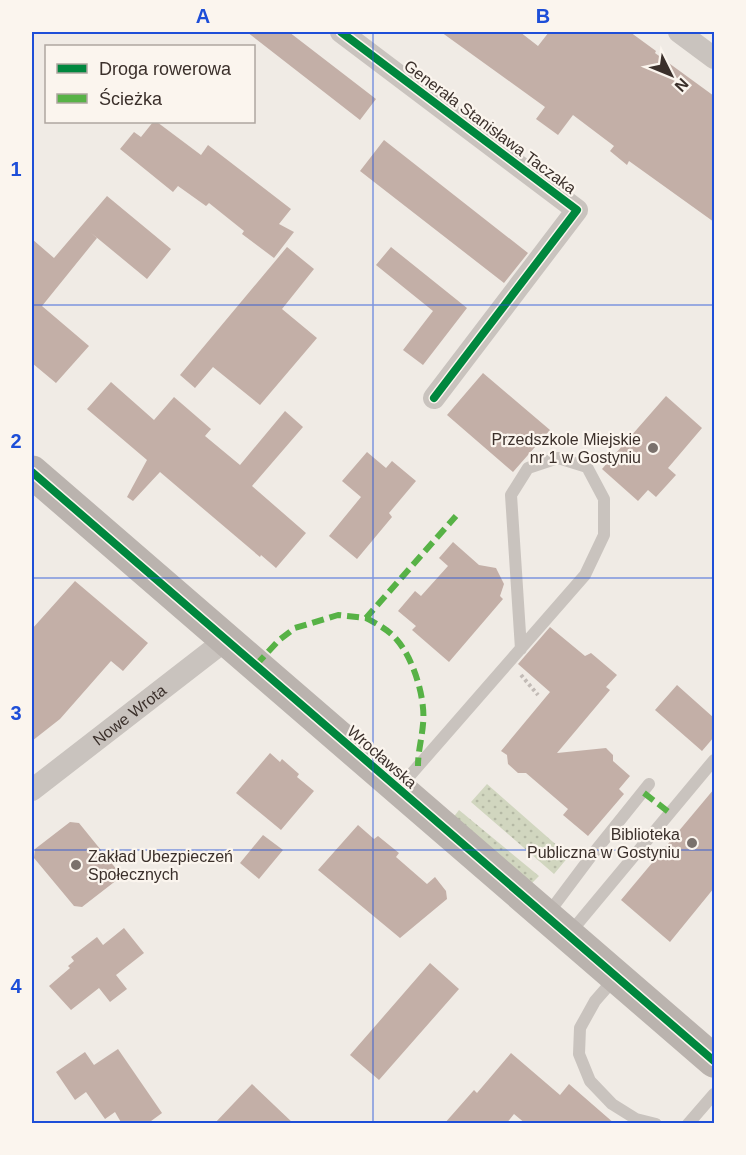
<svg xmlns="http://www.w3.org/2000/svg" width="746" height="1155" viewBox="0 0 746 1155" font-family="Helvetica,sans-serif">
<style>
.grass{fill:url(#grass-dots)}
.building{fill:#c3afa7}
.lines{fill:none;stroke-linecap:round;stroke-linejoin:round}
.path{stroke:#c2bbb6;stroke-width:4;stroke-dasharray:3 3;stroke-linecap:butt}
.lane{stroke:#c9c3be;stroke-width:12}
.street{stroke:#c9c3be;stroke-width:22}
.secondary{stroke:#bab3ae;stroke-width:33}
.quiet{stroke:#57b246;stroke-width:6;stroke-dasharray:12 6;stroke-linecap:butt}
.cycleway-casing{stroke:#fbf5ee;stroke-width:11}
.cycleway{stroke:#00873e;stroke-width:8}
.grid{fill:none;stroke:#1d4ed8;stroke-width:1.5;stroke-opacity:0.55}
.poi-dot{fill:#7a716c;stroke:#fbf5ee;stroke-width:2}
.labels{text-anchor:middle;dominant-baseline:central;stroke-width:4.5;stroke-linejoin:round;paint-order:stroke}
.street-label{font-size:16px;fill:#3b302b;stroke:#fbf5ee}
.poi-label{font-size:16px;fill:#3b302b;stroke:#fbf5ee;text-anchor:end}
.neatline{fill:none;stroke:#1d4ed8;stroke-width:2}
.grid-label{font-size:20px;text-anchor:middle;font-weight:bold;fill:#1d4ed8}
</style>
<defs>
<pattern id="grass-dots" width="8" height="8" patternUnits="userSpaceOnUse" patternTransform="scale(1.5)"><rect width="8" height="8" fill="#d1d6bf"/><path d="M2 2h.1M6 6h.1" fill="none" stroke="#b4b8a4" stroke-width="1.8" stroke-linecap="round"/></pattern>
</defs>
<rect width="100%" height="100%" fill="#f0ebe5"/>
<!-- grass -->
<path class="grass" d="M487,784L569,856L554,874L471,802Z
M459,810L539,876L530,885L452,819Z"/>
<!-- building -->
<path class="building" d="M247,32H289L376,99L360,120Z
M441,32H520L538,46L549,32H630L656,51L655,53L714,96V222L629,161L627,165L610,151L614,146L573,115L558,135L536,119L545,107Z
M153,122H157L201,155L208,145L291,209L279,224L294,232L274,258L242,234L244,231L209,203L206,206L178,186L173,192L120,149L134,132L141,137Z
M384,140L528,253L504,283L360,171Z
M107,196L171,249L147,279L90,232L97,238L42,306L89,346L56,383L32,363V239L54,258Z
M287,247L314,269L282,309L317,338L260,405L213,367L195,388L180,375Z
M391,247L467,308L423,365L403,350L433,311L376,265Z
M483,373L550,430L513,472L447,415Z
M111,382L154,420L174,397L211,429L205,436L240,465L285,411L303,427L252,486L306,533L276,568L261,555L260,557L160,472L133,501L127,497L147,460L87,409Z
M666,396L702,428L668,468L676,475L656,497L648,490L638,501L602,469Z
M367,452L386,468L392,461L416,481L389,513L392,517L357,559L329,536L361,497L342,481Z
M453,542L479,565L496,568L504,584L500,596L503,599L449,662L412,630L416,626L398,611L415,591L421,596L448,566L439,558Z
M75,581L148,643L123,671L111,661L60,719L32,741V629Z
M550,627L585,656L591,653L617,675L606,687L610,690L557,753L606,748L613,755V761L630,776L619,789L624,794L588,836L563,815L568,809L526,773H518L508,764L507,755L501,751L550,692L518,664Z
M677,685L714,718V737L702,751L655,710Z
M270,753L280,762L282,759L299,774L297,777L314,791L281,830L236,793Z
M714,789V888L670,942L621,900Z
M70,822L79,823L122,876L82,907L74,906L34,858L35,849Z
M358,825L374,839L378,836L399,853L396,857L427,884L435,877L446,891L447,899L400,938L318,870Z
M263,835L283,850L259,879L240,863Z
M124,928L144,953L116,975L127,989L110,1002L99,988L71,1010L49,986L70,968L68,966L74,961L71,957L97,937L103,945Z
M430,963L459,989L379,1080L350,1055Z
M118,1049L162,1113L147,1124H122L115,1112L105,1119L86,1092L75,1100L56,1072L85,1052L94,1065Z
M511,1053L560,1095L569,1084L615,1124H526L514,1114L506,1124H444L474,1090L477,1093Z
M252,1084L294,1124H214Z"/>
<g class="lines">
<!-- path -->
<path class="path" d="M521,675L538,695"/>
<!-- lane -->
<path class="lane" d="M399,788L585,575L604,535V499L587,467L558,458L528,468L511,495L521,649
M547,915L592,855L649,784
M569,934L714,760
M616,977L595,1001L580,1028L579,1054L590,1081L612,1104L636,1119L656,1124
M688,1124L714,1094"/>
<!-- street -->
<g class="street">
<path d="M341,32L577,210L434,398"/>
<path d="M679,32L714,58"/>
<path id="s1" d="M32,790L227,639"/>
</g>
<!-- secondary -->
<path class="secondary" d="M32,472L714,1061"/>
<!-- quiet -->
<path class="quiet" d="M366,618C377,624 389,630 397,640C413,658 426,699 423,724C422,738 418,751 418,766
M256,665L279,640L295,628L338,615L366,618L456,516
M644,793L670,813"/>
<!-- cycleway casing -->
<g class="cycleway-casing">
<path id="cycleway" d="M341,32L577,210L434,398
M32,472L714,1061"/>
</g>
<!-- cycleway -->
<use href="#cycleway" class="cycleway"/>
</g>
<!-- grid -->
<path class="grid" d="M373,32V1124M32,305H714M32,578H714M32,850H714"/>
<!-- markers -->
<g class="poi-dot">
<circle cx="653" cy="448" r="6"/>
<circle cx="692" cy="843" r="6"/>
<circle cx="76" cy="865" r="6"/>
</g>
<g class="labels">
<!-- street labels -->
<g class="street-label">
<text transform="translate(490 127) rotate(37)">Generała Stanisława Taczaka</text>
<text stroke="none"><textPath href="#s1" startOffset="123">Nowe Wrota</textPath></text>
<text transform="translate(382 757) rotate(41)">Wrocławska</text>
</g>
<!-- poi labels -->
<g class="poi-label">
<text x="641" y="439">Przedszkole Miejskie<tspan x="641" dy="18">nr 1 w Gostyniu</tspan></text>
<text x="680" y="834">Biblioteka<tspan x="680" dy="18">Publiczna w Gostyniu</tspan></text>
<text x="88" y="856" text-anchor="start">Zakład Ubezpieczeń<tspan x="88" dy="18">Społecznych</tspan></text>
</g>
</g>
<!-- border -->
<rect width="746" height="1155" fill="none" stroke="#fbf5ee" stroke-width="66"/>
<!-- legend -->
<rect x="45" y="45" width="210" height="78" fill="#fbf5ee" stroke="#aea6a0" stroke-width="1.5"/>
<rect x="57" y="64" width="30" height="9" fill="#00873e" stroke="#aea6a0" stroke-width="1.5"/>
<text x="99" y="75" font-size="18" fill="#3b302b">Droga rowerowa</text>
<rect x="57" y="94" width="30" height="9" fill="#57b246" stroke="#aea6a0" stroke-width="1.5"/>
<text x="99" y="105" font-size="18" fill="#3b302b">Ścieżka</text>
<!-- north arrow -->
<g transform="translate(671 75) rotate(133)" stroke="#fbf5ee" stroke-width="4.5" paint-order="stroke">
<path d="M0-4.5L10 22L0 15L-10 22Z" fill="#3b302b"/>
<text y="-9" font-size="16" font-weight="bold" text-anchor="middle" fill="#3b302b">N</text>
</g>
<rect x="33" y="33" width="680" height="1089" class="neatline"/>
<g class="grid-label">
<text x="203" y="23">A</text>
<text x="543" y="23">B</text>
<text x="16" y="176">1</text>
<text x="16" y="448">2</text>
<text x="16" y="720">3</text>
<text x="16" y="993">4</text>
</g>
</svg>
